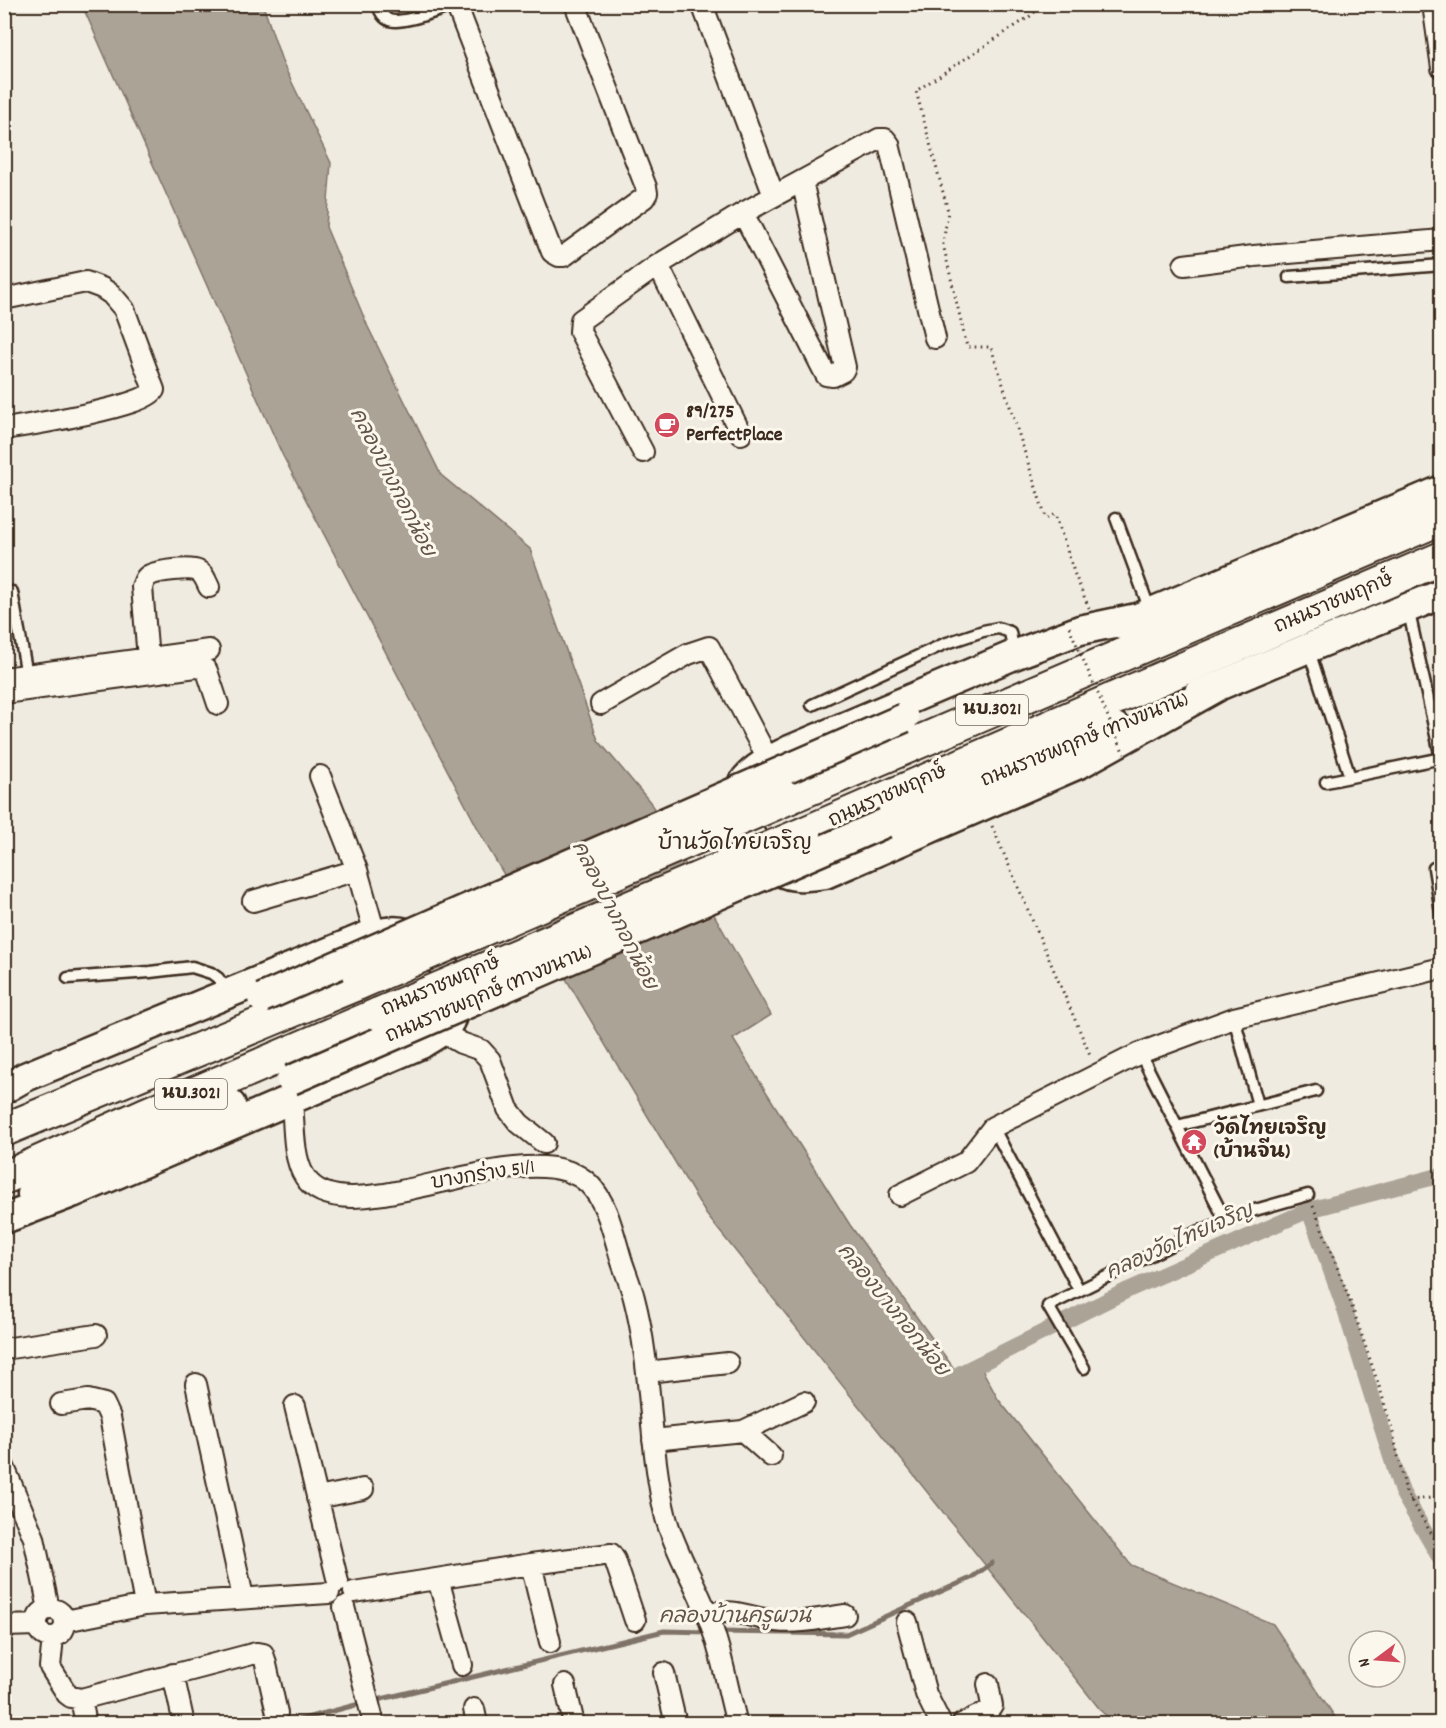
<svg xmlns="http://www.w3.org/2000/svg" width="1446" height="1728" viewBox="0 0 1446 1728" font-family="Dekko,'Playpen Sans Thai',sans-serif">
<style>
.water{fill:#aca397;stroke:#7f7367;stroke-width:1.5}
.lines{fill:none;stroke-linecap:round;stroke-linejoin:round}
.stream{stroke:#7f7367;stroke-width:5}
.canal{stroke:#aca397;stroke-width:16}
.service-casing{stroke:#3b2a1e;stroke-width:15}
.minor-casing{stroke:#3b2a1e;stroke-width:24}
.secondary-casing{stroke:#3b2a1e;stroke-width:33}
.primary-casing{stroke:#3b2a1e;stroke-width:36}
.path{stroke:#3b2a1e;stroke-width:3;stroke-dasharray:1.5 4.5;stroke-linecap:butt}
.service{stroke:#fbf7ec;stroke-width:10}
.minor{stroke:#fbf7ec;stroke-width:20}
.secondary{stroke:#fbf7ec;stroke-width:28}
.primary{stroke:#fbf7ec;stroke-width:32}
.secondary-bridge-casing{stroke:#3b2a1e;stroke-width:33;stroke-linecap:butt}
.primary-bridge-casing{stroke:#3b2a1e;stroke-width:36;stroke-linecap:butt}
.path-bridge{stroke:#3b2a1e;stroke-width:3;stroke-dasharray:1.5 4.5;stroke-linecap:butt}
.secondary-bridge{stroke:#fbf7ec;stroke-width:28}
.primary-bridge{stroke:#fbf7ec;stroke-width:32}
.labels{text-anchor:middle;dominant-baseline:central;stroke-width:6;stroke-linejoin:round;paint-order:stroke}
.shield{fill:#fbf7ec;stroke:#75685c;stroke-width:1.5}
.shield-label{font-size:18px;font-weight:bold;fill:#3b2a1e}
.poi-label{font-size:20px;font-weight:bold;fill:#3b2a1e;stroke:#fbf7ec;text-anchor:start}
.street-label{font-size:20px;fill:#3b2a1e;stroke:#fbf7ec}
.water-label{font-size:21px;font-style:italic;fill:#635448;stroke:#fbf7ec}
.quarter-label{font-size:22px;fill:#3b2a1e;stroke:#fbf7ec}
</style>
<rect width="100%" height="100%" fill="#f0ebe0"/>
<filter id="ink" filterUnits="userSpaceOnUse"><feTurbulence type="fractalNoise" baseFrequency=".0167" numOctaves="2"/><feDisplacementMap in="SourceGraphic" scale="12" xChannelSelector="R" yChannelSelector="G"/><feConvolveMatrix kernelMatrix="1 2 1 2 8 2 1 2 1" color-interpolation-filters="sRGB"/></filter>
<g filter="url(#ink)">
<!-- water -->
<path class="water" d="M82,5H263L283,64L331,163L326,227L368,327L441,475L530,549L598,740L650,802L771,1015L733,1039L850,1225L955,1370L977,1360L998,1399L1131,1565L1273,1624L1339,1723H1115L1102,1712L706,1214L487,846L282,454Z"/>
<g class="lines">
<!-- stream -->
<path class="stream" d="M718,1632L846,1634L971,1578L992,1563
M373,1701L664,1631L709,1632
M284,1724L363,1703"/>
<!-- canal -->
<path class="canal" d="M1309,1210L1344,1307L1402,1492L1442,1562
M959,1374L1128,1290L1309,1210L1442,1175"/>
<!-- service casing -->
<g class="service-casing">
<path id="service" d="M377,4C380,10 382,17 389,20C403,25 440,9 456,5
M1289,277L1442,265
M1116,518L1151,613
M12,592L27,675
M1408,608L1441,758
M1308,648L1350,777
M812,705L944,644L983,631L998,628L1010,632L1014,654
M1326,782L1442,758
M1434,868L1442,918
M68,978L150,972L192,967L211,973L218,978L228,992
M1234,1018L1258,1105
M1140,1053L1177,1126L1316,1091
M1177,1126L1225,1220
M993,1127L1079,1290
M1084,1368L1048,1306L1197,1232L1255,1210L1308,1195"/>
</g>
<!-- minor casing -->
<g class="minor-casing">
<path id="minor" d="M456,4L552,252L559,256H564L644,198L647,193L646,187L575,4
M702,4L774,196
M1433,4L1442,68
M743,213L826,375L833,376L843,371L845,367L802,181
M658,265L741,434
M1184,265L1254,256L1442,240
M4,299L86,282L102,288L111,294L124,309L154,390C145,407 28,425 4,429
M643,452L580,332L581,320L658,265L743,213L879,139H885L889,144L935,338
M148,659L142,587C144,582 145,577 150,575C158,571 190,567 198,571C204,574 206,581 209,587
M4,678L209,650
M4,693L196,667L204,668L207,671L218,704
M601,704L688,654L709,647L769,761
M320,776L357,870L375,934
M253,901L357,870
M440,1031L461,1043L481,1050L490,1060L508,1109L519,1123L544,1143
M292,1098C294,1121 292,1158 305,1177C344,1241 530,1125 589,1184C608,1203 614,1237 622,1262C626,1274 631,1286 634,1298C653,1370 648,1446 666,1518C675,1551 695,1582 707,1614C721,1648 727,1687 737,1724
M900,1195L966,1162L993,1127L1140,1053L1234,1018L1442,968
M4,1349L96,1335
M647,1372L728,1363
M196,1384L243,1597
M61,1404L88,1400L104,1404L110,1417L145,1605
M295,1406L338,1582
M743,1431L771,1456
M653,1440L743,1431L804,1402
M4,1467L34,1538L49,1609
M317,1498L363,1489
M531,1564L550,1642
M438,1579L462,1665
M354,1592L531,1564L611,1554L615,1560L635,1620
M344,1607L374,1724
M37 1623a14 14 0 1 1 28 0a14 14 0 1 1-28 0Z
M707,1613C737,1609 748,1617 776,1621C799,1624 823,1618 845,1615
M65,1621L145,1605L329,1593
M907,1622L926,1694L941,1724
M4,1626L37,1625
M53,1637L50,1667L67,1694L71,1697L81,1699L256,1653L263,1654L265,1660L277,1713
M664,1673L676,1724
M173,1674L184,1724
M565,1685L574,1724
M81,1699L86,1724
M474,1709L477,1724
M962,1724L988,1711L992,1706L988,1684"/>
</g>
<!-- secondary casing -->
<g class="secondary-casing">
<path id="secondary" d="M1137,618L1080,630L1014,655L790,750C771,760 748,769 739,790C732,809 762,862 779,871C794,879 809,876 825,874L1081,763L1217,687
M1121,625L1442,490
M1199,694L1308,648L1442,594
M885,823L1115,727
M4,1089L25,1077L370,935C382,933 394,929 406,933C437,943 465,990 450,1021C445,1031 430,1038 421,1044L72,1193L4,1219
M32,1194L65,1175L231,1105"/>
</g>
<!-- primary casing -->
<g class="primary-casing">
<path id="primary" d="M788,798L1442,518
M805,833L1210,657L1442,558
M4,1130L359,983
M4,1178L146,1114L379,1014"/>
</g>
<!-- path -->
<path class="path" d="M1044,4L1029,17L916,91L948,211L943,244L967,347H991L1046,519L1055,514L1075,575L1089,608
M992,826L1091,1057
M1313,1206L1348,1295L1381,1392L1393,1433L1406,1492L1442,1551
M1410,1500L1442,1497"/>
<!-- service -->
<use href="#service" class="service"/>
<!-- minor -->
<use href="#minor" class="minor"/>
<!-- secondary -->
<use href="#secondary" class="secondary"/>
<!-- primary -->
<use href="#primary" class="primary"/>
<!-- secondary-bridge casing -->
<g class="secondary-bridge-casing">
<path id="secondary-bridge" d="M262,998L904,718
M291,1080L885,823"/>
</g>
<!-- primary-bridge casing -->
<g class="primary-bridge-casing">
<path id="primary-bridge" d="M359,983L788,798
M379,1014L805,833"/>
</g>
<!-- path-bridge -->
<path class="path-bridge" d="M1069,627L1124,754"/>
<!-- secondary-bridge -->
<use href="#secondary-bridge" class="secondary-bridge"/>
<!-- primary-bridge -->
<use href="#primary-bridge" class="primary-bridge"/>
</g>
</g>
<!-- icons -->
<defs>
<g id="cafe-disc" transform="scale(1.35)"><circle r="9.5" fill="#d1495b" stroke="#fbf7ec"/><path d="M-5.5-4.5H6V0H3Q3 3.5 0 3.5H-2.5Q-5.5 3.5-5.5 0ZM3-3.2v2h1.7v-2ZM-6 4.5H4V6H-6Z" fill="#fff"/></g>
<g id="temple-disc" transform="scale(1.35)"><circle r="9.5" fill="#d1495b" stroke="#fbf7ec"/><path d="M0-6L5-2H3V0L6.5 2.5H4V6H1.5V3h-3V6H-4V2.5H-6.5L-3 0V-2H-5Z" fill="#fff"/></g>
</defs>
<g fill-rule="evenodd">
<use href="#cafe-disc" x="667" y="425"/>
<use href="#temple-disc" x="1194" y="1142"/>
</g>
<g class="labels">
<!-- shield labels -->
<g class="shield">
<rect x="956" y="695" width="72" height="30" rx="4.5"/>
<rect x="155" y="1079" width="72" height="30" rx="4.5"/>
</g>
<g class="shield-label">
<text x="992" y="710">นบ.3021</text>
<text x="191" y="1094">นบ.3021</text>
</g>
<!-- poi labels -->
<g class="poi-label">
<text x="686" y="413">89/275<tspan x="686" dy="23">PerfectPlace</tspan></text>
<text x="1214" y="1130">วัดไทยเจริญ<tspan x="1214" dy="23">(บ้านจีน)</tspan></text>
</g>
<!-- street labels -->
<g class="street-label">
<text transform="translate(1334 604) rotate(-23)">ถนนราชพฤกษ์</text>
<text transform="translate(1085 741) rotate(-22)">ถนนราชพฤกษ์ (ทางขนาน)</text>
<text transform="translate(888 797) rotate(-24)">ถนนราชพฤกษ์</text>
<text transform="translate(441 987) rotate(-23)">ถนนราชพฤกษ์</text>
<text transform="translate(489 995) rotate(-23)">ถนนราชพฤกษ์ (ทางขนาน)</text>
<text transform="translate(483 1176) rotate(-9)">บางกร่าง 51/1</text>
</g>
<!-- water labels -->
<g class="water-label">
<text transform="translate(391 483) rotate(63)">คลองบางกอกน้อย</text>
<text transform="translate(613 916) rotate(63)">คลองบางกอกน้อย</text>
<text transform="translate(1180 1243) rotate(-24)">คลองวัดไทยเจริญ</text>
<text transform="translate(892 1311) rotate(51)">คลองบางกอกน้อย</text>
<text x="735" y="1618">คลองบ้านครูผวน</text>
</g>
<!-- quarter labels -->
<g class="quarter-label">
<text x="735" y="844">บ้านวัดไทยเจริญ</text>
</g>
</g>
<!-- margin -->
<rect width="1446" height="1728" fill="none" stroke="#fbf7ec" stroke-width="24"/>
<rect x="12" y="12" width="1422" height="1704" fill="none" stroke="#3b2a1e" stroke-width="2" filter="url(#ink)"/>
<!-- north arrow -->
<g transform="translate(1377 1659) rotate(254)"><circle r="28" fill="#fbf7ec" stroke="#aea59a" stroke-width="1.5"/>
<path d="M0-4.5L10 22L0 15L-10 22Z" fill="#d1495b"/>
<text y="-9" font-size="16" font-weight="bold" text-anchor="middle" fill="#3b2a1e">N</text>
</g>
</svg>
